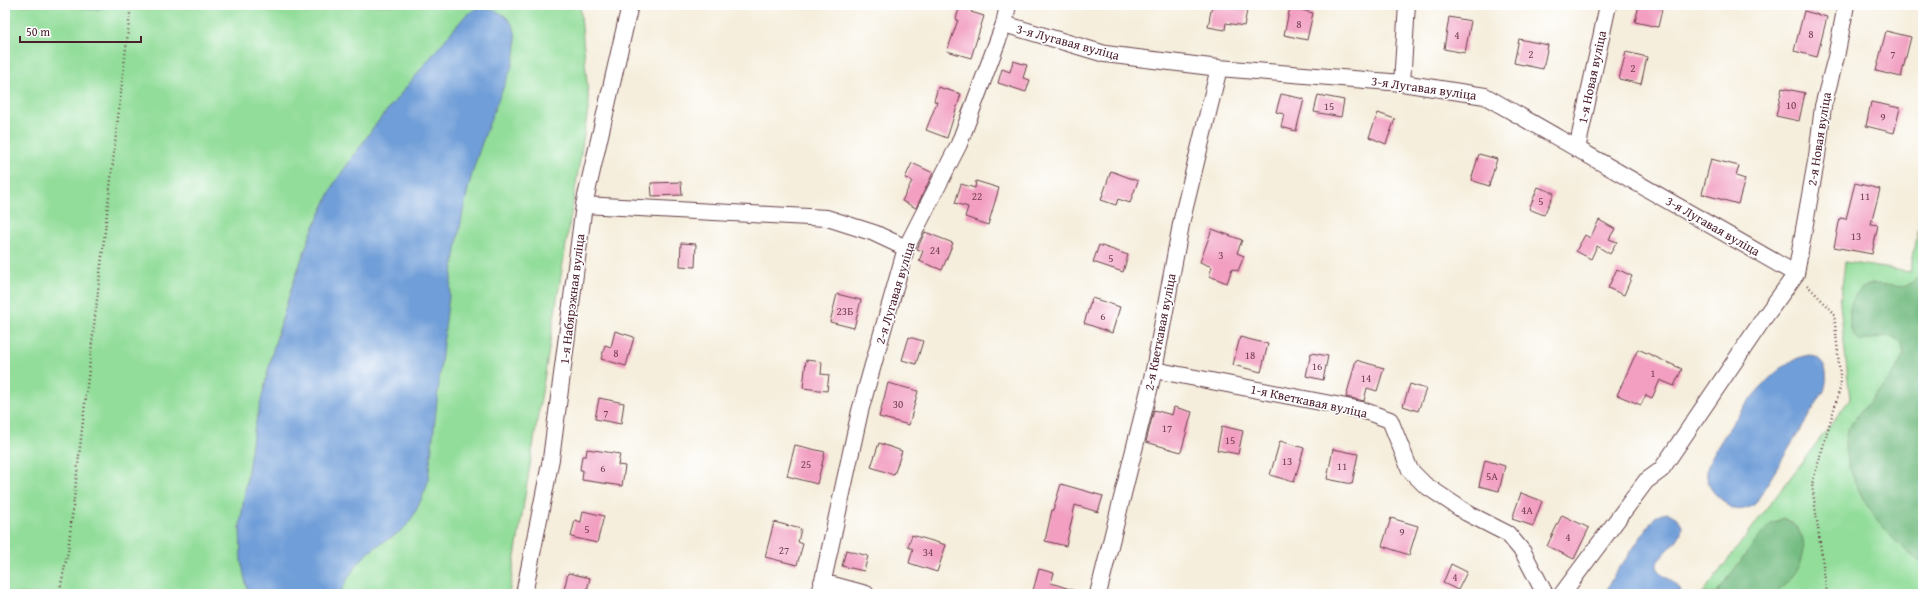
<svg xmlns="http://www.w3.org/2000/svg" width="1928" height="599" viewBox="0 0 1928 599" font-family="'Gentium Book Plus',serif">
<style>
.green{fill:#92dd9a;stroke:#6e7e62}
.forest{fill:#75bc82;stroke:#606e56}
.water{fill:#709ed8;stroke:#5d5e82}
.building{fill:#f29fc1}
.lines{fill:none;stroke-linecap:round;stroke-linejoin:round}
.minor-casing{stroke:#643e46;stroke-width:18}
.path{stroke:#643e46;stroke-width:2.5;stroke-dasharray:1 3;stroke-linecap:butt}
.minor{stroke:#fff;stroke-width:16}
.labels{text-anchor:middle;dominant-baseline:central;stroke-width:3;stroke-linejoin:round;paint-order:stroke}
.number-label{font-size:11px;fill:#743f50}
.street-label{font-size:13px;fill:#4a1f2b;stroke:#fff}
</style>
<rect width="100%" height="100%" fill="#fff"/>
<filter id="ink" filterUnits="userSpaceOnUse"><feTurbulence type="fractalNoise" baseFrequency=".025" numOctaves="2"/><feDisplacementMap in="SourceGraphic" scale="8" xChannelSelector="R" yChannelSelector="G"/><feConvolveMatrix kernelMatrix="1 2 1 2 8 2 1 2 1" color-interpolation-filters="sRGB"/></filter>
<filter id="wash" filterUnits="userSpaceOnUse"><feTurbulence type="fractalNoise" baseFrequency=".012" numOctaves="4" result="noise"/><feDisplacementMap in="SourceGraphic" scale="16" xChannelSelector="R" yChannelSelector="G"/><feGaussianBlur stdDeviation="0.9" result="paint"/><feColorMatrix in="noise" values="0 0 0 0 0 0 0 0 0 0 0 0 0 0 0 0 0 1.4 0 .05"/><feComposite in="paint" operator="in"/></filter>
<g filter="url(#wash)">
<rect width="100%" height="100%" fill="#f5eedc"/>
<!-- green -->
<path class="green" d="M5,5H580L589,104L509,594H5Z
M1923,216V594H1702L1850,399L1840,304L1845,262L1910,272L1921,217Z"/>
<!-- forest -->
<path class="forest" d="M78,5H111C99,10 89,12 78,5Z
M1923,271V564C1891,541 1866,512 1852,474C1847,462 1843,449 1846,436C1850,412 1921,362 1899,341C1889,331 1872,340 1861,341C1851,335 1850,328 1850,317C1848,303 1857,287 1872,284C1884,283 1895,289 1906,285C1913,283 1919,277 1923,271Z
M1783,518C1801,525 1808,544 1801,562C1797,574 1784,585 1776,594H1716L1760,535L1771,524Z"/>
<!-- water -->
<path class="water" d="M479,7C502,10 517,19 516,45C515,66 504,84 497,103C485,134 473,165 466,198C445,292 440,390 427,486C421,499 416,514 407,525C399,534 388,539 377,546C359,559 349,574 340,594H248L241,560L240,525L254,430L273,350L291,289L311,233L335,182L376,124L453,30L466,15Z
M1809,355C1827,358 1829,376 1824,391L1755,504C1740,513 1734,511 1722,500C1708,489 1704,479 1709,462C1726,430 1771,360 1809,355Z
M1668,513C1704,528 1659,553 1657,564C1656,577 1679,580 1682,594H1609L1608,588L1611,580L1655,517L1662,514Z"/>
<g id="blocks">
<!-- building -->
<path class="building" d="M960,5H973L971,12L984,16L971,58L947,51L958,20L956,19Z
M1212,5H1248L1244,26L1226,23L1225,30L1208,27Z
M1639,5H1663L1658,27L1635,22Z
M1290,7L1313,13L1307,40L1284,35Z
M1804,11L1827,17L1817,57L1794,51Z
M1449,17L1471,21L1465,53L1444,49Z
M1886,31L1911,37L1901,77L1876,71Z
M1519,39L1548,45L1543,69L1514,63Z
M1626,52L1647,57L1641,84L1619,79Z
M1013,61L1027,65L1023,78L1030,80L1026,92L998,83L1002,69L1010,72Z
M938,87L961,94L947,138L926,130L937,102L934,101Z
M1782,88L1805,93L1799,121L1776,116Z
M1281,94L1304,99L1296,131L1281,127L1284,114L1276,112Z
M1318,95L1344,100L1341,117L1314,112Z
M1871,102L1900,108L1894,133L1866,126Z
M1378,113L1395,119L1386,144L1369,137Z
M1479,154L1497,159L1489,186L1471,180Z
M1711,159L1739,166L1736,176L1745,179L1738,204L1702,194Z
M912,163L933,173L916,208L902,201L912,181L905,178Z
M1111,171L1138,181L1130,203L1118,199L1116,205L1101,200Z
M976,181L999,188L988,225L965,217L968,207L955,203L961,184L975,188Z
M681,182L682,195L652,196L651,183Z
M1855,183L1880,189L1871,224L1878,225L1872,254L1834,247L1840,218L1846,219Z
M1538,187L1554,193L1544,215L1529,209Z
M1599,220L1615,229L1609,239L1617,242L1610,254L1597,246L1591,259L1576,251L1585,235L1590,238Z
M1212,229L1242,240L1237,253L1244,256L1238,271L1232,269L1227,283L1209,276L1212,267L1200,262Z
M925,232L953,243L942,270L919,261L923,251L917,249Z
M681,243L696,244L695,267L680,266Z
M1099,245L1128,255L1123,272L1093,262Z
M1617,269L1632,276L1624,295L1608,288Z
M837,294L861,300L854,328L830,322Z
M1092,298L1120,307L1112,333L1084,323Z
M615,331L634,337L626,366L601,359L605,345L611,347Z
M909,337L923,341L916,364L902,360Z
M1240,337L1268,344L1261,372L1233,365Z
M1638,349L1682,369L1674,386L1660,380L1652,398L1646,395L1641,405L1617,395Z
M1311,353L1328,356L1323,380L1306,376Z
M806,360L822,362L821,374L829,375L827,391L803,388Z
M1356,360L1384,368L1377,391L1367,388L1364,401L1346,397Z
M888,383L918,391L909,425L879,417Z
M1410,384L1426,389L1418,411L1403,406Z
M599,398L624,403L621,424L595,419Z
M1174,407L1192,412L1181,452L1146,442L1154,410L1172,415Z
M1222,426L1243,431L1238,454L1217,450Z
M1280,441L1304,448L1294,482L1270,475Z
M879,443L902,451L894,475L871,467Z
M795,445L825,452L817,484L787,476Z
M587,449L620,454L618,465L625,466L622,486L582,480L583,470H580L582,456H586Z
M1333,449L1358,454L1352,484L1327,479Z
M1485,460L1505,466L1499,491L1479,486Z
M1061,484L1103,496L1098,512L1075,505L1066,546L1045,541L1052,510H1053Z
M1521,493L1542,501L1533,526L1512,519Z
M583,511L604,516L597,543L571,537L575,520L581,522Z
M1562,515L1589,528L1574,559L1547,546Z
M1391,518L1418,526L1409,555L1382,546Z
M774,522L801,529L798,542L803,544L797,565L765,557Z
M912,535L946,545L937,572L909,563L913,549L908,547Z
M846,550L868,556L864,571L842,566Z
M1451,564L1467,572L1458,590L1443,583Z
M1039,569L1054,573L1051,583L1076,591V594H1032Z
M568,573L590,578L586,594H563Z"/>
</g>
</g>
<g filter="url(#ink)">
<use href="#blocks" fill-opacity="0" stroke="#643e46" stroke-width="1"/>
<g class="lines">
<!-- minor casing -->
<g class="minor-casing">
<path id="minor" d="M1004,24L1105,54L1219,68L1402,83L1485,96L1796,274L1764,318L1661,470L1646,481L1562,594
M1402,83L1407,5
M1577,149L1608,5
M584,205L827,218L874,233L906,248
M1796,274L1817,156L1823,106L1836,57L1846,5
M1154,370L1362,410L1390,420L1410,470L1425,485L1467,513L1508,534L1523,552L1545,594
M822,582L866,594
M524,594L551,459L584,205L630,5
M820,594L860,411L906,248L959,144L1004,24L1008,5
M1098,594L1154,370L1182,219L1219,68"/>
</g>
<!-- path -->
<path class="path" d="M1807,285L1834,313L1841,385L1812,484L1827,594
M59,594L68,551L131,5"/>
<!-- minor -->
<use href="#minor" class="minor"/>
</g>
</g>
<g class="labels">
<!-- number labels -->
<g class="number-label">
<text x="1299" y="24">8</text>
<text x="1811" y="34">8</text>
<text x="1457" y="35">4</text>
<text x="1531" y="54">2</text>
<text x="1893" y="54">7</text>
<text x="1633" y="68">2</text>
<text x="1791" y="105">10</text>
<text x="1329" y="106">15</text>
<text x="1883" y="117">9</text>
<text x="977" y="196">22</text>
<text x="1865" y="196">11</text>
<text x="1541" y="201">5</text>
<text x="1856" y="236">13</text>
<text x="935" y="250">24</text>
<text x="1221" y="255">3</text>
<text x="1111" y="258">5</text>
<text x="845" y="311">23Б</text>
<text x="1103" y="316">6</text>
<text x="616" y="353">8</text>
<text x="1250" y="355">18</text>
<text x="1317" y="366">16</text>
<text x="1653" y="373">1</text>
<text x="1366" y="378">14</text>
<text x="898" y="404">30</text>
<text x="606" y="413">7</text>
<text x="1167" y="428">17</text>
<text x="1230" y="440">15</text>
<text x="1287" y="461">13</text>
<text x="806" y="464">25</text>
<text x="1342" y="466">11</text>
<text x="603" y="468">6</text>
<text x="1492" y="476">5А</text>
<text x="1527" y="510">4А</text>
<text x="587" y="529">5</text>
<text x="1402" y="532">9</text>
<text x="1568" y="537">4</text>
<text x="784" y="550">27</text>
<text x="928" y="552">34</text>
<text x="1455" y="577">4</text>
</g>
<!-- street labels -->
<g class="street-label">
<text transform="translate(1068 42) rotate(15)">3-я Лугавая вуліца</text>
<text transform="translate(1592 77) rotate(-78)">1-я Новая вуліца</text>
<text transform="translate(1424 88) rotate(8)">3-я Лугавая вуліца</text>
<text transform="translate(1819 139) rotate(-81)">2-я Новая вуліца</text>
<text transform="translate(1713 226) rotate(30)">3-я Лугавая вуліца</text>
<text transform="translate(895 293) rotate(-73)">2-я Лугавая вуліца</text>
<text transform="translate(572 299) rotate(-83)">1-я Набярэжная вуліца</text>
<text transform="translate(1160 332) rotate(-79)">2-я Кветкавая вуліца</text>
<text transform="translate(1309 401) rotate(12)">1-я Кветкавая вуліца</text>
</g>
</g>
<!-- margin -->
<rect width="1928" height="599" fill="none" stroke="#fff" stroke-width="20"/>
<!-- scale -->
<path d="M20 36v6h121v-6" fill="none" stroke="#4a1f2b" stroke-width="2"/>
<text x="26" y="36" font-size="12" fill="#4a1f2b" stroke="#ffffff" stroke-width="3" paint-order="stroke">50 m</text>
</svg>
